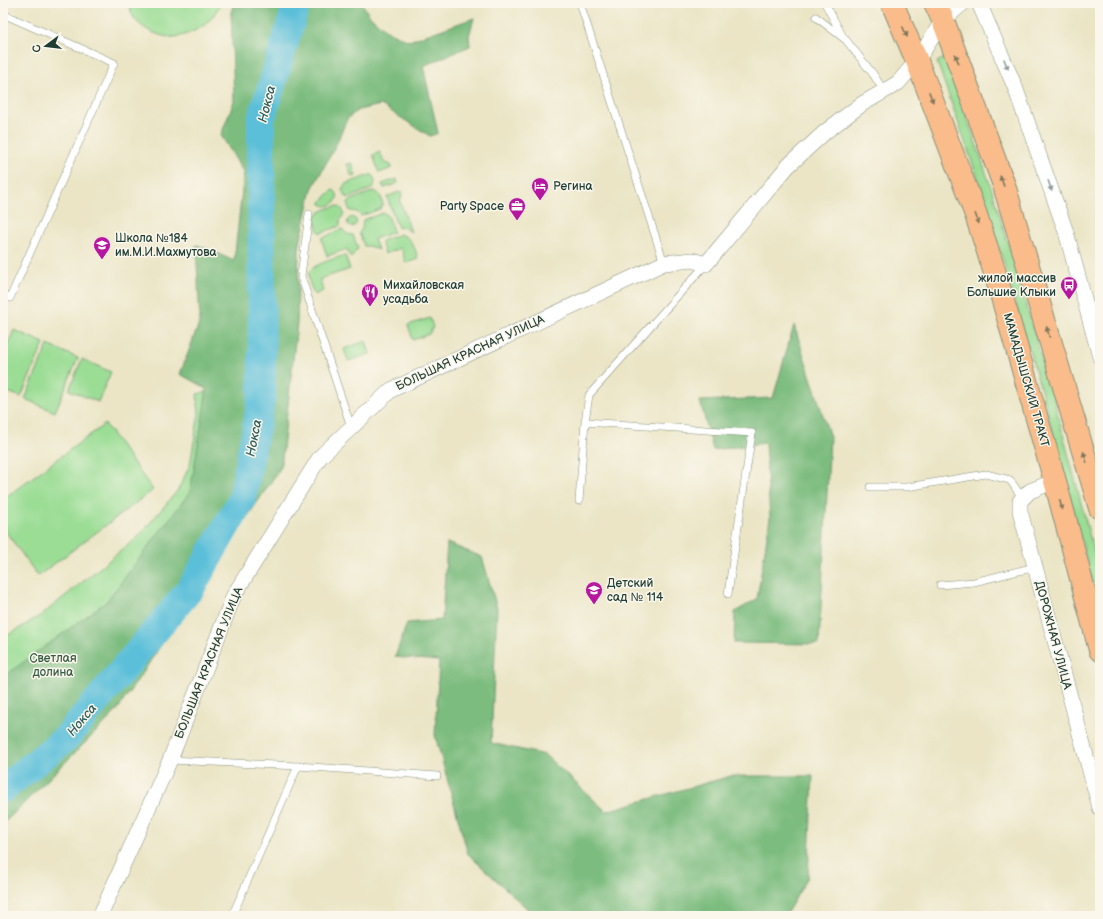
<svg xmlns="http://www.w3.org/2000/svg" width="1103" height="919" viewBox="0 0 1103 919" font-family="'Balsamiq Sans',sans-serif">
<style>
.green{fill:#9bdd95;stroke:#5d8d64}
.forest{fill:#7cbc7e;stroke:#4e7c59}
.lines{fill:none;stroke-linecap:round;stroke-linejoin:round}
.river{stroke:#5bbfd9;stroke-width:28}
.service-casing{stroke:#85917d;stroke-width:8}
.minor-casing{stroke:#85917d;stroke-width:16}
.primary-casing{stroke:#85917d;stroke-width:24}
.service{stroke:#fff;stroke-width:7}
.minor{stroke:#fff;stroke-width:15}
.primary{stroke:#f9bc8a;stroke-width:22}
.oneway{fill:#81765b}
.oneway2{fill:#8f9e9a}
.labels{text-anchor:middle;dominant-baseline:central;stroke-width:3;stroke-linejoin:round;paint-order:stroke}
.poi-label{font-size:12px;fill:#1f3d34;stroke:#fbf7ec;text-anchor:start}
.street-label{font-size:12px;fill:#1f3d34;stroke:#fbf7ec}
.park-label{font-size:12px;fill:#385d47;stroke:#fbf7ec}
.water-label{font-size:13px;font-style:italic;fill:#2e5e5d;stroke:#fbf7ec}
</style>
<rect width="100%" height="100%" fill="#fbf7ec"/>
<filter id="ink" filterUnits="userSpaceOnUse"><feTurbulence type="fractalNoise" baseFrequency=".025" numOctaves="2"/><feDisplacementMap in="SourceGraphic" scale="8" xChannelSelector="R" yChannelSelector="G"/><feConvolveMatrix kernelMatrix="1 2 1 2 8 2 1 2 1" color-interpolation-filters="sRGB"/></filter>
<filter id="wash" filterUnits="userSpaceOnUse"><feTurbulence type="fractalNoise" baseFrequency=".012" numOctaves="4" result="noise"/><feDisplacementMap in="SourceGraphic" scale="16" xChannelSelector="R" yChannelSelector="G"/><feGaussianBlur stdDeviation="0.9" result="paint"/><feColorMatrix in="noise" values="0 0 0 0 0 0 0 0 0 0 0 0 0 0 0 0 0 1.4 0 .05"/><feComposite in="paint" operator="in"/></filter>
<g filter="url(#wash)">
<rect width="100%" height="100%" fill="#ebe5c6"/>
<!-- green -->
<path class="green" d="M129,3H221C215,14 208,25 196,30C189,34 177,38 169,37C157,36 141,28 134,18C131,14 130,7 129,3Z
M946,57L993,193L1055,404L1100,575V611L1046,407L984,196L937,62Z
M380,152L384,162L391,165L392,168L379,173L373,155Z
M352,163L356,176L352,177L347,164Z
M370,175H372C375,179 376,183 373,188L349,198L345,196L342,189L345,184Z
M397,179L398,183L384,188L382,184Z
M334,190C344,199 330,210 321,204V202L331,191Z
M373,191C381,192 381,199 383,204L380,209L361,216C358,212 355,211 350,211L348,206V203L351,200Z
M401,191L402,195L400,201L411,232L403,227L398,228L387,197Z
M336,206C341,206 343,210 344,214L340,221V226L320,233C317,230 317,228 316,224C312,211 327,209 336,206Z
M383,213C390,214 391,225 393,232L374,239L378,250L369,246H364L359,232L362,229L363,220Z
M347.5 222a4.5 4.5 0 1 1 9 0a4.5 4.5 0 1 1-9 0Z
M342,229L347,234L353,235L358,249L354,253L351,258L347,249L327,256L322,241V238Z
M400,234C412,238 415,248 418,259L406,263L401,248L385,254L381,241Z
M345,255L350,269L320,279L323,291L314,295C312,289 307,280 309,273C310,265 337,258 345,255Z
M430,318L433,327L429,334L413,340L408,325Z
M14,330L44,343L21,397L3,390V355Z
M366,341L370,354L348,361L344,349Z
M48,345L78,358L55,412L25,399Z
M82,359L111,372L98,402L69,390Z
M258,380L252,427L3,765V638L43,614L139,536L178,490L190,465L199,413L197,394Z
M105,424L153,490L38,576L3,528V499Z"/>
<!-- forest -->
<path class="forest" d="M234,3H362L369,15L387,31L409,41L474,18L469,36L470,46L423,66L438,133L430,136L381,105L358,110L347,119L335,147L312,189L299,248L297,324L281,467L116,712L3,824V677L106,602L190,492L207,389L180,374L200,321L196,245L203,247L234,261L244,173L221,135L234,101L231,12Z
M794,325L830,437L819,644L734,643L735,612L757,599L770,518L765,443L713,450L700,401L773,398Z
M447,543L482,557L497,608L491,743L545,755L606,811L731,776H813L808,877L785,916H535L468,854L435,735L439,661L395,657L407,623L442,620Z"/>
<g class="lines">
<!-- river -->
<path class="river" d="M3,789L66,738L191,588L242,499L262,396L261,120L297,3"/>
</g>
</g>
<g filter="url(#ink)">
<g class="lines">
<!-- service casing -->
<g class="service-casing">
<path id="service" d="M580,3L664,263
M825,3L843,37
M3,14L114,63L10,298L3,295
M816,17L846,40L873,74L884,91
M309,214L301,276L351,427
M706,264L589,395L585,422L752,433L728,594
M870,487H907L986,474L1010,480L1023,499
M579,501L585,422
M940,585L974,582L1035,567
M170,760L298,766L437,776
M232,916L298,766"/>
</g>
<!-- minor casing -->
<g class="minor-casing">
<path id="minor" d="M979,3L1015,87L1066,232L1100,357
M1055,481L1030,491L1020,501V511L1100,808
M100,916L170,760L234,595L320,457L391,390L664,263L692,260L706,264L788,166L825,132L862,104L898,83L917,61L943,20L963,3"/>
</g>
<!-- primary casing -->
<g class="primary-casing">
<path id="primary" d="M892,3L917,61L976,215L995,273L1055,481L1100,650
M935,3L943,20L1004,185L1100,508"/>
</g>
<!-- service -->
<use href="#service" class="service"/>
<!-- minor -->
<use href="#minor" class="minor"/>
<!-- primary -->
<use href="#primary" class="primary"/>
</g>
<!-- one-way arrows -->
<defs><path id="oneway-solid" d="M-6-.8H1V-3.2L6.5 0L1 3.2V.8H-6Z"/></defs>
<g class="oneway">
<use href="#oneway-solid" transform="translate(905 32) rotate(66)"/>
<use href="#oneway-solid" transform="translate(957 59) rotate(-110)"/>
<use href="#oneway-solid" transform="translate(931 97) rotate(69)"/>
<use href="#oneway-solid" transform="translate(1002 181) rotate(-110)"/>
<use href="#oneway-solid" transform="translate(977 219) rotate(72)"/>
<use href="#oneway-solid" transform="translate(1048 332) rotate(-106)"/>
<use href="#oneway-solid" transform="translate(1085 457) rotate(-107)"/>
<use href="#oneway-solid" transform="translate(1061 505) rotate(75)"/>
</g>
<g class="oneway2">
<use href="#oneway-solid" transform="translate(1006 64) rotate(67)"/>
<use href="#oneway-solid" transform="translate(1050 186) rotate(71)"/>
</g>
</g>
<!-- icons -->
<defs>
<g id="hotel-pin" transform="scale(0.9)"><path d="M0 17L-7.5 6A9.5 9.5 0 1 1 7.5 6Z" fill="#b5179e" stroke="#fbf7ec"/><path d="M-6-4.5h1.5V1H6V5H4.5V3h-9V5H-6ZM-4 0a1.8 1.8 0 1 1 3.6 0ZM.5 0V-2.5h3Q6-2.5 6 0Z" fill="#fff"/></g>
<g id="office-pin" transform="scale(0.9)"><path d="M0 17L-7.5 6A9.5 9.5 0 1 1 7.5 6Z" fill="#b5179e" stroke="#fbf7ec"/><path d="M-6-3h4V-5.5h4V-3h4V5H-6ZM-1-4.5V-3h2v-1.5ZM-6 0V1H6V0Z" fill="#fff"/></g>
<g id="school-pin" transform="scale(0.9)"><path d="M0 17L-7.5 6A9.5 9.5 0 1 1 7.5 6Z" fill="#b5179e" stroke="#fbf7ec"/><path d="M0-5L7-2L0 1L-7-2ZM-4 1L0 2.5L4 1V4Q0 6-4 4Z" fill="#fff"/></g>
<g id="bus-pin" transform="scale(0.9)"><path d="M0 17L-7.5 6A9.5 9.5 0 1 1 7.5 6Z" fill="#b5179e" stroke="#fbf7ec"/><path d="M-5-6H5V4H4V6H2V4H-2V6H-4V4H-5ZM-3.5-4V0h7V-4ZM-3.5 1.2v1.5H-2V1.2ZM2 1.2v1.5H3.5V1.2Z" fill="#fff"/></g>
<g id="restaurant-pin" transform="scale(0.9)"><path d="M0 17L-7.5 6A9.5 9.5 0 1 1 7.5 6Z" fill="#b5179e" stroke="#fbf7ec"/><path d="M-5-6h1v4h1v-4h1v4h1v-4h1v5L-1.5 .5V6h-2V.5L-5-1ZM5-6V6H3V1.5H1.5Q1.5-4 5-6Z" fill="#fff"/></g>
</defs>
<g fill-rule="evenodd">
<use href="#hotel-pin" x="540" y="186"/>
<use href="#office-pin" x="517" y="206"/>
<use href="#school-pin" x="102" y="245"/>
<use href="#bus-pin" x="1069" y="285"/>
<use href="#restaurant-pin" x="370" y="292"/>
<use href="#school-pin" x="594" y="590"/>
</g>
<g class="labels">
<!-- poi labels -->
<g class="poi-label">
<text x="553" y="186">Регина</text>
<text x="504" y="206" text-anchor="end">Party Space</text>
<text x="115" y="238">Школа №184<tspan x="115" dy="14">им.М.И.Махмутова</tspan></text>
<text x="1056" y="278" text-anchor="end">жилой массив<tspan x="1056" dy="14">Большие Клыки</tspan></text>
<text x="383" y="285">Михайловская<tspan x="383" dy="14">усадьба</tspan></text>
<text x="607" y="583">Детский<tspan x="607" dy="14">сад № 114</tspan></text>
</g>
<!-- street labels -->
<g class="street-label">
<text transform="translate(470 353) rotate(-25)">БОЛЬШАЯ КРАСНАЯ УЛИЦА</text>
<text transform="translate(1026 380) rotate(74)">МАМАДЫШСКИЙ ТРАКТ</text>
<text transform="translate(1053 635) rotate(75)">ДОРОЖНАЯ УЛИЦА</text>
<text transform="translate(209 663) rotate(-68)">БОЛЬШАЯ КРАСНАЯ УЛИЦА</text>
</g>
<!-- park labels -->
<g class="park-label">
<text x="53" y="658">Светлая<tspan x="53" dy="14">долина</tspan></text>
</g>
<!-- water labels -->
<g class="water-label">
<text transform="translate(267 104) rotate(-76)">Нокса</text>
<text transform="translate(254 438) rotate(-79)">Нокса</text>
<text transform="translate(82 720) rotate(-50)">Нокса</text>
</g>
</g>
<!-- margin -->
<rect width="1103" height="919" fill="none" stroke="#fbf7ec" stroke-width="16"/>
<!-- north arrow -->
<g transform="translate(46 46) rotate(255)" stroke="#fbf7ec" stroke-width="3" paint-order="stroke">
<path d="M0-3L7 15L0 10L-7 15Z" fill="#1f3d34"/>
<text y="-6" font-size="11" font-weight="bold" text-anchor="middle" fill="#1f3d34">С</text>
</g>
</svg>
